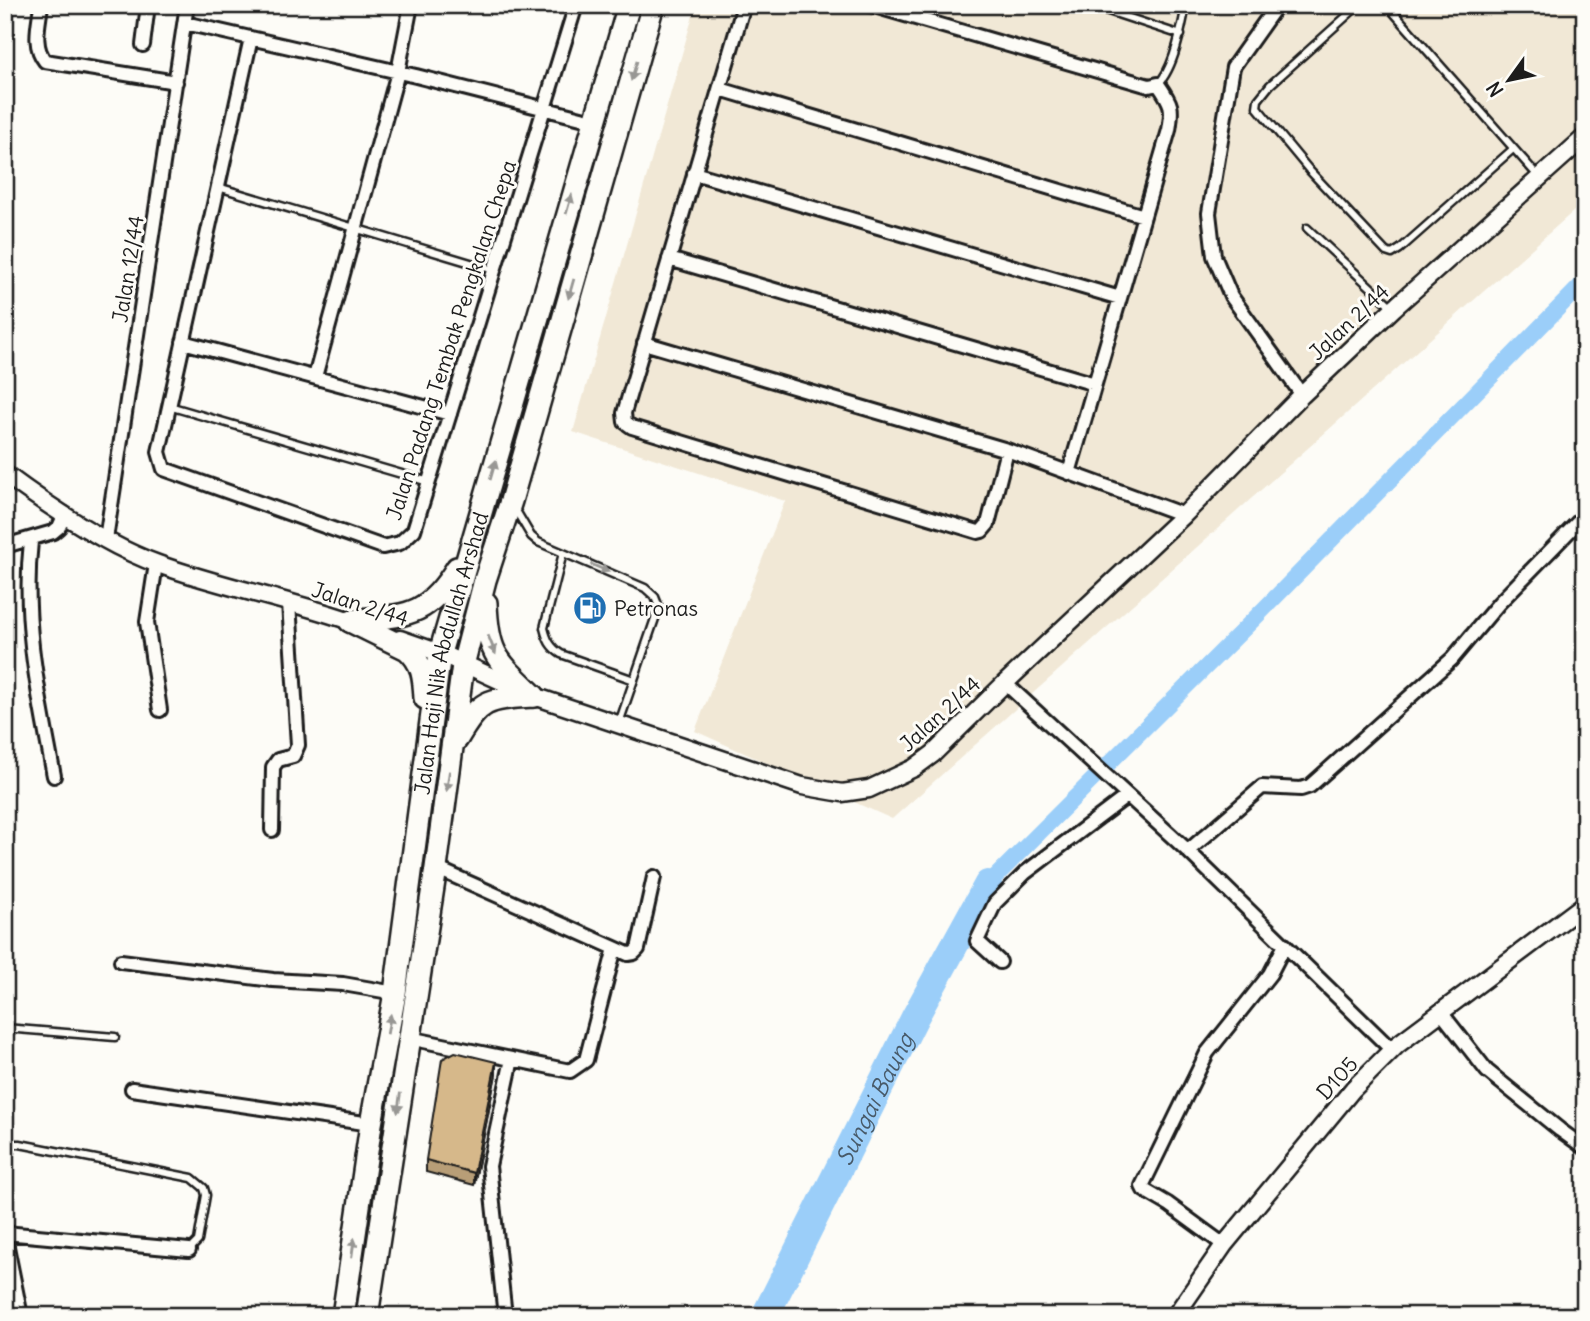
<svg xmlns="http://www.w3.org/2000/svg" width="1590" height="1321" viewBox="0 0 1590 1321" font-family="Delius,sans-serif">
<style>
.built{fill:#f1e8d6}
.lines{fill:none;stroke-linecap:round;stroke-linejoin:round}
.canal{stroke:#9bcef9;stroke-width:16}
.river{stroke:#9bcef9;stroke-width:28}
.service-casing{stroke:#1c1c1c;stroke-width:11}
.minor-casing{stroke:#1c1c1c;stroke-width:18}
.tertiary-casing{stroke:#1c1c1c;stroke-width:21}
.primary-casing{stroke:#1c1c1c;stroke-width:26}
.service{stroke:#fdfcf7;stroke-width:6}
.minor{stroke:#fdfcf7;stroke-width:12}
.tertiary{stroke:#fdfcf7;stroke-width:16}
.primary{stroke:#fdfcf7;stroke-width:21}
.wall{fill:#b89e77;stroke:#1c1c1c;stroke-width:2}
.shaded-wall{fill:#968161;stroke:#1c1c1c;stroke-width:2}
.building{fill:#d6b88a;stroke:#1c1c1c;stroke-width:2}
.oneway{fill:#989794}
.labels{text-anchor:middle;dominant-baseline:central;stroke-width:6;stroke-linejoin:round;paint-order:stroke}
.street-label{font-size:21px;fill:#1c1c1c;stroke:#fdfcf7}
.poi-label{font-size:21px;fill:#1c1c1c;stroke:#fdfcf7;text-anchor:start}
.water-label{font-size:23px;font-style:italic;fill:#485a69;stroke:#fdfcf7}
</style>
<rect width="100%" height="100%" fill="#fdfcf7"/>
<filter id="ink" filterUnits="userSpaceOnUse"><feTurbulence type="fractalNoise" baseFrequency=".0143" numOctaves="2"/><feDisplacementMap in="SourceGraphic" scale="14" xChannelSelector="R" yChannelSelector="G"/><feConvolveMatrix kernelMatrix="1 2 1 2 8 2 1 2 1" color-interpolation-filters="sRGB"/></filter>
<g filter="url(#ink)">
<!-- built -->
<path class="built" d="M696,5H1585V201L892,819L695,731L785,501L573,432Z"/>
<g class="lines">
<!-- canal -->
<path class="canal" d="M988,884L1256,617L1585,281"/>
<!-- river -->
<path class="river" id="s1" d="M765,1316L915,1017L988,884"/>
<!-- service casing -->
<g class="service-casing">
<path id="service" d="M1090,5L1181,35
M1359,5L1270,85L1258,100L1257,107L1310,171L1386,252L1392,254L1400,249L1513,149
M1387,5L1538,176
M1158,84C1174,69 1182,27 1186,5
M218,187L494,270
M1307,228L1392,307
M169,406L429,482
M515,509L531,536L538,542L645,588L655,597L659,607L619,723
M563,553L544,628C547,640 550,647 561,654L634,680
M5,1028L115,1037
M5,1144H20L192,1178L204,1188L206,1195L198,1241L189,1250"/>
</g>
<!-- minor casing -->
<g class="minor-casing">
<path id="minor" d="M41,5C39,24 32,45 45,61L176,82
M744,5L624,413L625,422L632,427L978,532L982,531L988,524L1007,450
M871,5L1149,86L1158,84C1172,104 1173,107 1169,130L1069,473
M1277,5L1233,67L1209,213L1214,256L1231,296L1302,395
M185,23L416,76L593,121
M251,38L159,452L164,469L383,547L400,543L414,530L576,5
M143,45L148,5
M720,89L1144,216
M694,173L1120,298
M669,259L1095,384
M183,342L450,414
M644,343L1007,450L1184,515
M315,377L398,72L411,5
M106,539L187,5
M31,541C22,621 39,697 54,776
M5,546L53,532L59,527L65,514
M156,564L147,622L160,710
M1005,683L1188,851L1392,1050
M272,830L273,767L278,760L293,756L298,745L289,603
M1188,851L1262,787L1301,789L1310,786L1452,659L1499,603L1585,515
M436,868L628,954L634,953L638,949L654,877
M121,961L273,980L343,984L395,993
M1000,962L977,941L995,903L1025,873L1127,796
M1440,1011L1487,1071L1560,1130L1585,1148
M409,1038L570,1071L586,1060L615,948
M132,1089L371,1124
M5,1233L189,1250
M5,1237L21,1316
M1224,1245L1168,1204L1144,1190L1142,1186L1207,1053L1270,974L1285,945
M507,1316L504,1307L489,1166L512,1059"/>
</g>
<!-- tertiary casing -->
<g class="tertiary-casing">
<path id="tertiary" d="M5,474C47,505 109,547 158,564C224,588 293,600 359,624
M400,639L440,653L534,696L802,786L842,793L869,789L914,768L933,754L1005,683L1184,515L1302,395L1394,308L1585,137
M1175,1316L1224,1245L1353,1089L1397,1045L1585,904"/>
</g>
<!-- primary casing -->
<g class="primary-casing">
<g id="primary">
<path d="M486,603C488,656 497,660 534,696"/>
<path d="M350,621L407,649C423,663 424,678 425,698"/>
<path d="M350,621C405,615 426,619 457,568"/>
<path d="M457,739C481,698 488,699 534,696"/>
<path id="s2" d="M343,1316L371,1124L395,993L440,653L629,5"/>
<path d="M367,1316L436,868L463,665L485,580L511,501L653,5"/>
</g>
</g>
<!-- service -->
<use href="#service" class="service"/>
<!-- minor -->
<use href="#minor" class="minor"/>
<!-- tertiary -->
<use href="#tertiary" class="tertiary"/>
<!-- primary -->
<use href="#primary" class="primary"/>
</g>
<!-- wall -->
<path class="wall" d="M496,1074L474,1185L426,1172V1160Z"/>
<!-- shaded-wall -->
<path class="shaded-wall" d="M496,1062V1074L474,1185V1173Z"/>
<!-- building -->
<path class="building" d="M455,1052L496,1062L474,1173L426,1160L442,1059Z"/>
<!-- one-way arrows -->
<defs><path id="oneway-solid" d="M-6-.8H1V-3.2L6.5 0L1 3.2V.8H-6Z" transform="scale(1.75)"/></defs>
<g class="oneway">
<use href="#oneway-solid" transform="translate(634 71) rotate(107)"/>
<use href="#oneway-solid" transform="translate(569 204) rotate(-74)"/>
<use href="#oneway-solid" transform="translate(571 289) rotate(106)"/>
<use href="#oneway-solid" transform="translate(493 470) rotate(-74)"/>
<use href="#oneway-solid" transform="translate(600 568) rotate(23)"/>
<use href="#oneway-solid" transform="translate(492 645) rotate(68)"/>
<use href="#oneway-solid" transform="translate(448 781) rotate(98)"/>
<use href="#oneway-solid" transform="translate(389 1024) rotate(-80)"/>
<use href="#oneway-solid" transform="translate(399 1103) rotate(98)"/>
<use href="#oneway-solid" transform="translate(353 1248) rotate(-82)"/>
</g>
</g>
<!-- icons -->
<defs>
<g id="fuel-disc" transform="scale(1.75)"><circle r="9.5" fill="#1f6fb2" stroke="#fdfcf7"/><path d="M-5.5-6h7V0h2V4h1.3V-2.5L3-4.5l.8-.8L6-3V5H2.5V1h-1V6h-7ZM-4.2-4.7v3.2H.2V-4.7Z" fill="#fff"/></g>
</defs>
<g fill-rule="evenodd">
<use href="#fuel-disc" x="590" y="608"/>
</g>
<g class="labels">
<!-- street labels -->
<g class="street-label">
<text transform="translate(128 269) rotate(-81)">Jalan 12/44</text>
<text transform="translate(1349 322) rotate(-43)">Jalan 2/44</text>
<text transform="translate(451 340) rotate(-72)">Jalan Padang Tembak Pengkalan Chepa</text>
<text transform="translate(360 604) rotate(18)">Jalan 2/44</text>
<text stroke="none"><textPath href="#s2" startOffset="672">Jalan Haji Nik Abdullah Arshad</textPath></text>
<text transform="translate(940 714) rotate(-42)">Jalan 2/44</text>
<text transform="translate(1337 1078) rotate(-48)">D105</text>
</g>
<!-- poi labels -->
<g class="poi-label">
<text x="614" y="608">Petronas</text>
</g>
<!-- water labels -->
<g class="water-label">
<text stroke="none"><textPath href="#s1" startOffset="243">Sungai Baung</textPath></text>
</g>
</g>
<!-- margin -->
<rect width="1590" height="1321" fill="none" stroke="#fdfcf7" stroke-width="28"/>
<rect x="14" y="14" width="1562" height="1293" fill="none" stroke="#1c1c1c" stroke-width="2.5" filter="url(#ink)"/>
<!-- north arrow -->
<g transform="translate(1509 80) rotate(237)" stroke="#fdfcf7" stroke-width="5" paint-order="stroke">
<path d="M0-5L12 26L0 18L-12 26Z" fill="#1c1c1c"/>
<text y="-10" font-size="19" font-weight="bold" text-anchor="middle" fill="#1c1c1c">N</text>
</g>
</svg>
